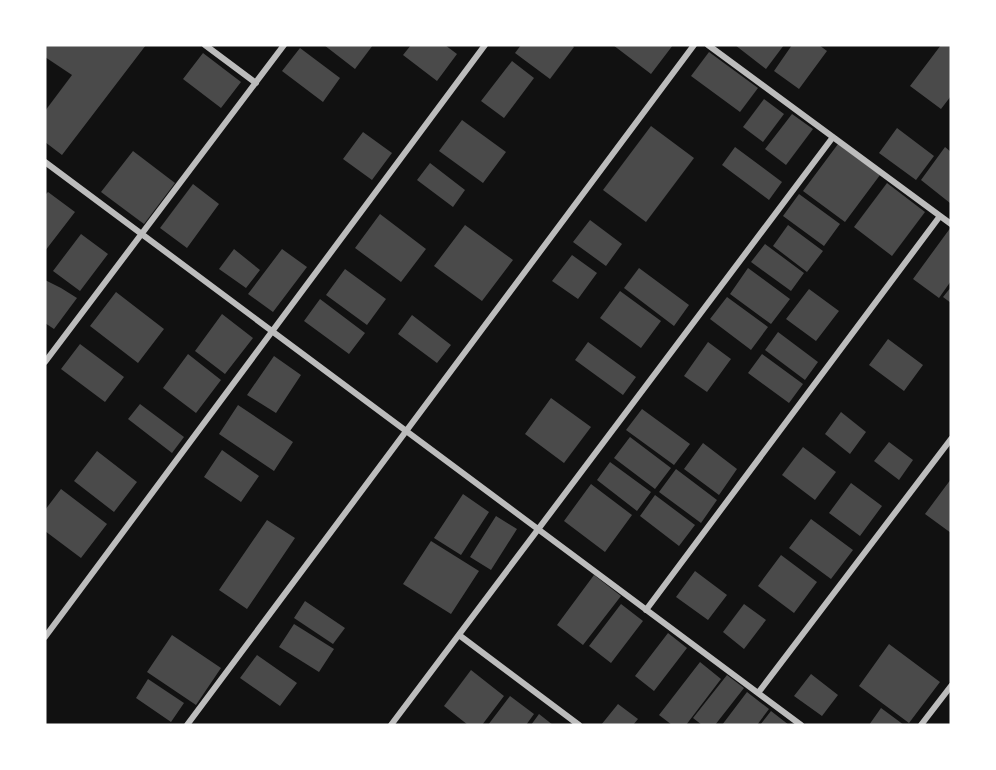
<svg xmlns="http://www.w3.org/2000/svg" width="996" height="770" viewBox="0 0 996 770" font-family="Cabin,sans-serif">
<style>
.building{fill:#4a4a4a}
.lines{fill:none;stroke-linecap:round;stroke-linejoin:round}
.minor{stroke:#bcbcbc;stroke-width:6}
</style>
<rect width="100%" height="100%" fill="#111"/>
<!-- building -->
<path class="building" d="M45,45H146L62,155L45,142V111L72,75L45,57Z
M324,45H373L355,69Z
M411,45H445L457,54L437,81L403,55Z
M521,45H572L574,47L550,79L515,53Z
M613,45H673L651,74Z
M735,45H784L766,69Z
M792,45H819L827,51L799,89L774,71Z
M941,45H951V96L941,109L910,86Z
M300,48L340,78L323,102L282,71Z
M709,52L758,88L740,112L691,76Z
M203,53L241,82L221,108L183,79Z
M512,61L534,78L504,118L481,101Z
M764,99L784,114L763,142L743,127Z
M792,114L813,129L786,165L765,149Z
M462,120L506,152L483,183L439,151Z
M651,126L694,158L646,222L603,190Z
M897,128L934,156L916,180L879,153Z
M363,132L392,153L372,180L343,159Z
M838,144L880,175L845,222L803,191Z
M735,147L782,182L769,200L722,165Z
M945,147L951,152L950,203L921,180Z
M133,151L175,183L144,224L101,192Z
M430,163L465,190L453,207L417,180Z
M887,183L925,212L892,256L854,227Z
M193,184L219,204L187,248L160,228Z
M48,192L75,212L45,251V195Z
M799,194L840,224L824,246L783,216Z
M380,214L426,249L401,282L355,248Z
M590,220L622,244L606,266L573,242Z
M465,225L513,260L482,301L434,266Z
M788,225L823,251L807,272L773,246Z
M951,227V281L939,298L913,279Z
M81,234L108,254L80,291L53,271Z
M765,244L804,273L791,291L751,262Z
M234,249L260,270L246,288L219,269Z
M282,249L307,267L273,312L248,294Z
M572,255L597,273L578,299L552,281Z
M639,268L689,305L674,326L624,288Z
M748,268L790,299L771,324L730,294Z
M345,269L386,299L367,325L326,295Z
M45,280L61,288L77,298L54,329L45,323Z
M951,287V303L943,297Z
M809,289L839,311L816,341L786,319Z
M620,291L661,321L641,348L600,318Z
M116,292L164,329L138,363L90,326Z
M727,297L768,327L751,350L710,319Z
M320,299L365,333L349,354L304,321Z
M222,314L253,338L225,374L195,351Z
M412,315L451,345L437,363L398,334Z
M778,332L818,362L805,380L765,350Z
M888,339L923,365L904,391L869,365Z
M588,342L636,377L623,395L575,360Z
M708,342L731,359L707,392L684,376Z
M80,344L124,377L105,402L61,369Z
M188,354L221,380L196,413L163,388Z
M762,354L803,384L789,403L748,373Z
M274,356L301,375L276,413L247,395Z
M551,398L591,427L564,463L525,434Z
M140,404L184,437L172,453L128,419Z
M238,405L293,442L274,471L219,434Z
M642,409L690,444L674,465L626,430Z
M841,412L866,432L850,454L825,434Z
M630,437L671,468L655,489L614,458Z
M889,442L913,460L899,480L874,461Z
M703,443L737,469L719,495L684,469Z
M803,447L836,472L815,500L782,475Z
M222,450L259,476L241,502L204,477Z
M97,451L137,482L114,512L74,481Z
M610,462L651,492L637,511L597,480Z
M676,469L717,500L701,523L659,492Z
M951,479V533L925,514Z
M851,483L882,506L860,536L829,513Z
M591,484L632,515L605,552L564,521Z
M61,489L107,524L81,558L45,531V510Z
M463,494L489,512L461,555L434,538Z
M655,495L695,525L679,546L640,516Z
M496,516L517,529L491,570L470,557Z
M811,519L853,550L831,579L789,548Z
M267,520L295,538L247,609L219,590Z
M431,541L479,571L451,614L403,584Z
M781,555L817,582L794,613L758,586Z
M695,571L727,595L708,620L676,597Z
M594,575L621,596L583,645L557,625Z
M305,601L345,628L333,644L294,618Z
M621,604L643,621L611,663L589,646Z
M744,604L766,620L744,649L723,632Z
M294,624L334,649L319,672L279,647Z
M668,633L687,648L654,691L635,676Z
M172,635L221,668L196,705L147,672Z
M889,644L940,682L909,723L859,686Z
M257,655L297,683L280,706L240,678Z
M700,662L721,679L686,725H672L659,715Z
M471,670L504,696L482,725H468L444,706Z
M811,674L838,695L822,716L794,696Z
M727,675L744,688L715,725H702L693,718Z
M148,679L184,703L171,722L136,698Z
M747,692L769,709L757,725H722Z
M510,696L534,714L526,725H488Z
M618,704L638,719L633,725H601Z
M881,708L904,725H869Z
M771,711L789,725H760Z
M539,714L553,725H531Z"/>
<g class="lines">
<!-- minor -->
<path class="minor" d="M205,45L256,83
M708,45L951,224
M45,162L801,725
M45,362L284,45
M646,610L940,216
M459,635L579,725
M45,637L485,45
M758,693L951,439
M187,725L694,45
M391,725L833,137
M921,725L951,686"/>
</g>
<!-- border -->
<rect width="996" height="770" fill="none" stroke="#ffffff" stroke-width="93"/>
</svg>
